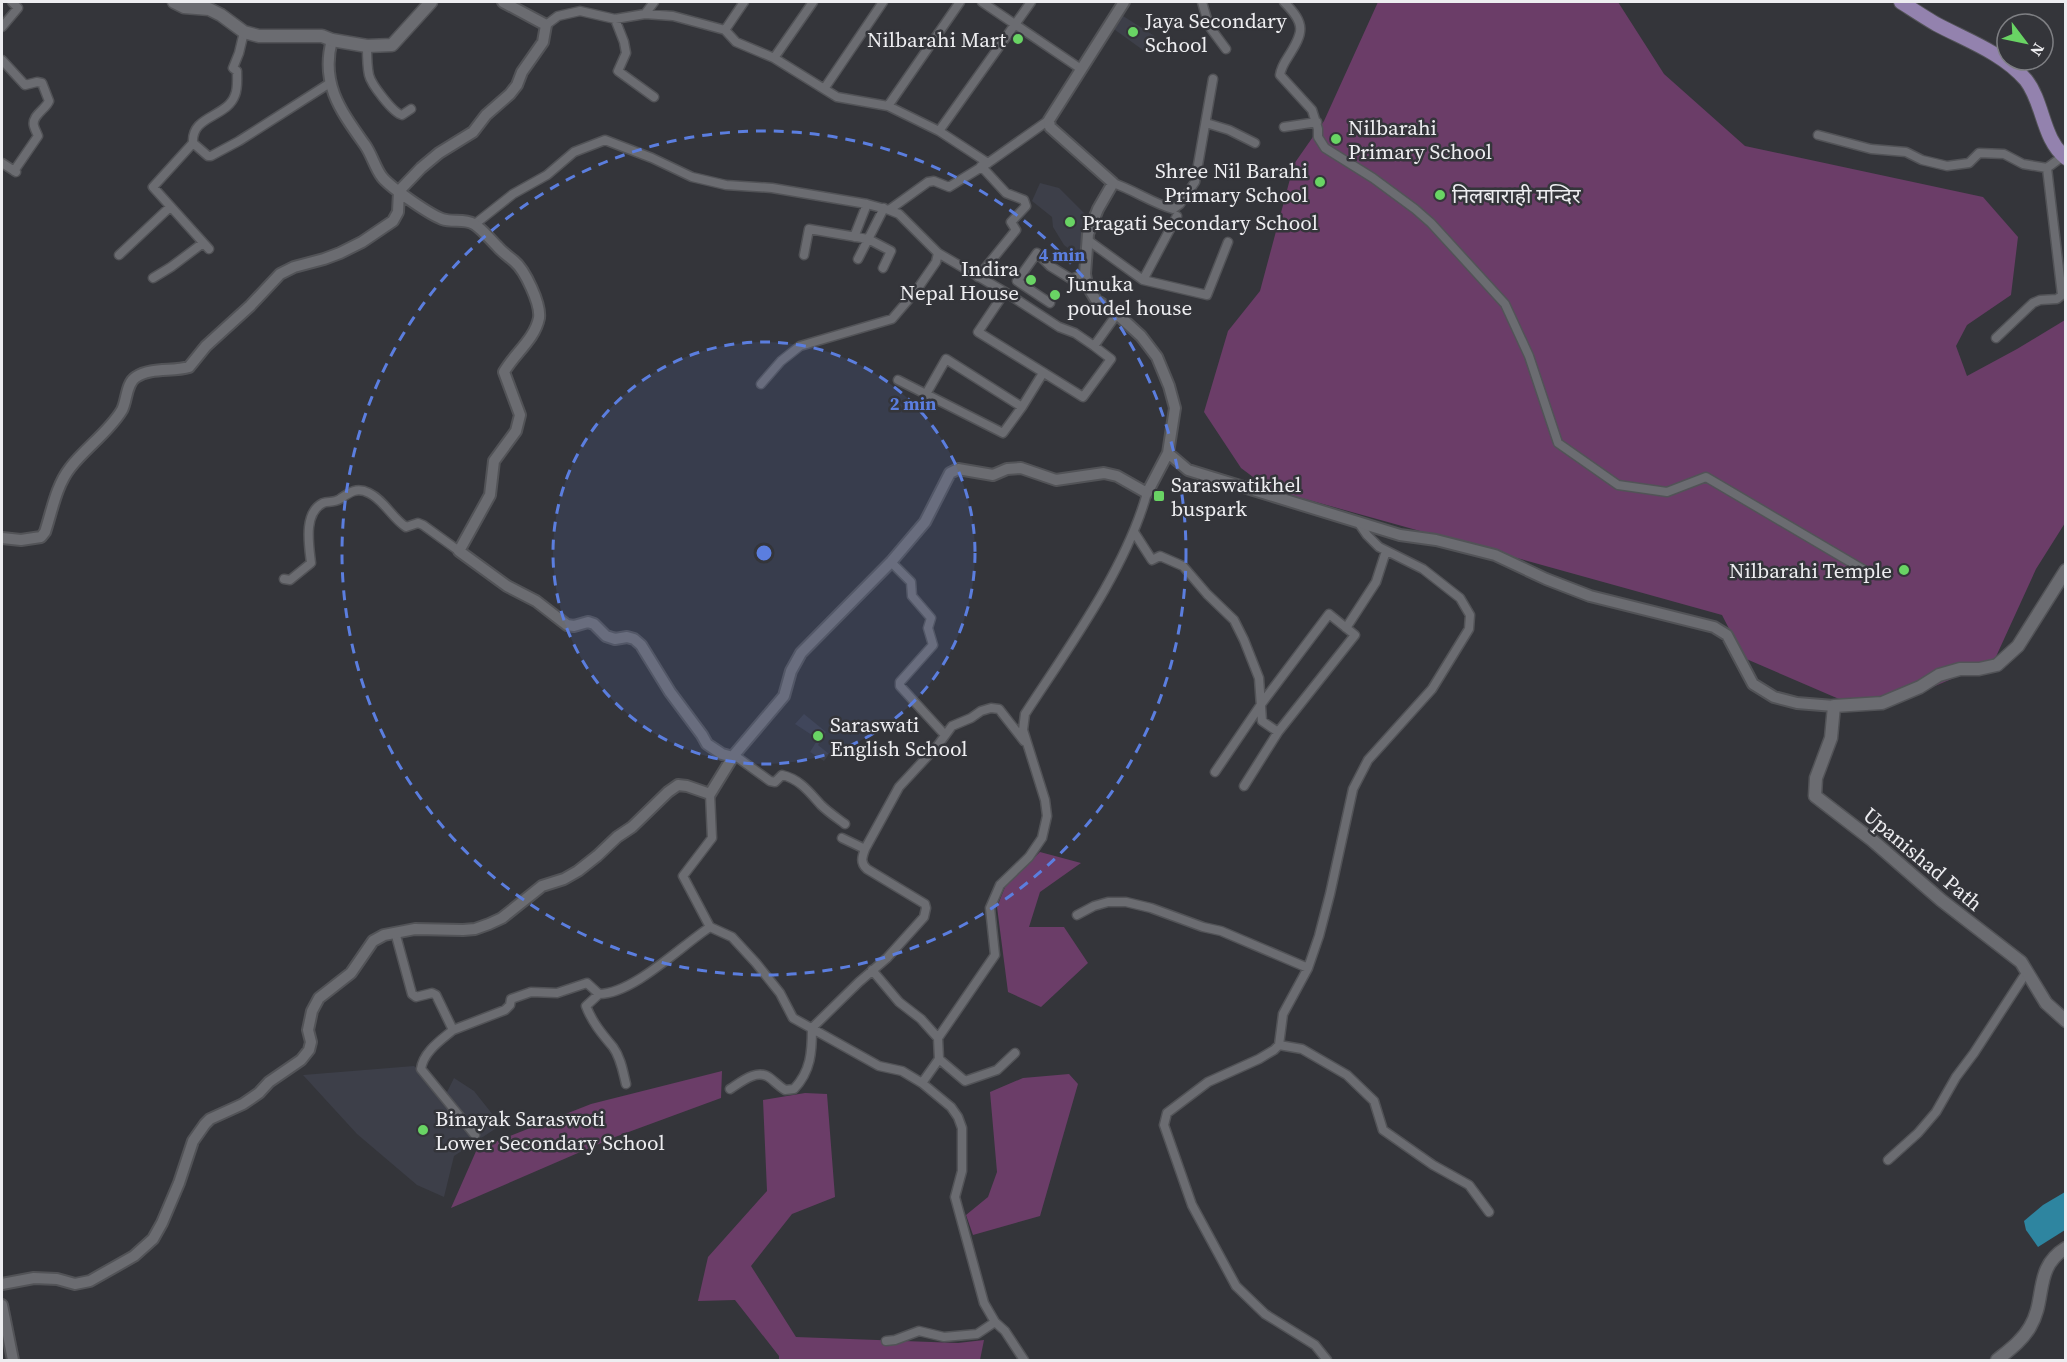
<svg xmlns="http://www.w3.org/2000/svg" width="2067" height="1362" viewBox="0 0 2067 1362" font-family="'Source Serif 4','Noto Sans Devanagari',serif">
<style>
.built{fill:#3d3f49}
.green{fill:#6b3d68}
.water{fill:#2e85a0}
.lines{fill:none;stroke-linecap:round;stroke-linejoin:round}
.minor-casing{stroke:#525357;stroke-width:11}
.tertiary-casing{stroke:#525357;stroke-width:14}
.secondary-casing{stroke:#525357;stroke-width:15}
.primary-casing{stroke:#525357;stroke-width:16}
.minor{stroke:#6b6c71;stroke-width:8}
.tertiary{stroke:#6b6c71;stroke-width:10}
.secondary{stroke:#6b6c71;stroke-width:12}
.primary{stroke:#9382ae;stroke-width:14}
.ring{fill:none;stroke:#5b7edf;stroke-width:3;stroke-dasharray:10 8}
.poi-dot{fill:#69d464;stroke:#34353a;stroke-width:2}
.labels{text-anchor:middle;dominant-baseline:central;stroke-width:5;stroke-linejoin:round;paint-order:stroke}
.poi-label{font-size:21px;fill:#ededf0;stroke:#34353a;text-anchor:start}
.street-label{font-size:21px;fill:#ededf0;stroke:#34353a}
.centre{fill:#5b7edf;stroke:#34353a;stroke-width:3}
.ring-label{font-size:18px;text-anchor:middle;font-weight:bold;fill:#5b7edf;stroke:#34353a;stroke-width:5;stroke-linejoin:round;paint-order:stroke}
</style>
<rect width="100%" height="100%" fill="#34353a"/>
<!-- built -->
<path class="built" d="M1120,14L1156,37L1147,53L1111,27Z
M1040,183L1059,188L1088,217L1081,241L1079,257L1064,245L1053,227L1052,217L1032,201Z
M804,714L826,732L818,745L829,754L824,761L810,752L818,739L795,724Z
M414,1066L447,1092L454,1078L474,1091L501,1125L454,1156L444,1197L417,1185L357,1134L303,1075Z"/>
<!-- green -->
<path class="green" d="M1378,2H1618L1664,74L1745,146L1983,197L2018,237L2011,295L1967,325L1956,346L1967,376L2017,349L2065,320V523L2036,569L1994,661L1935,686L1853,705L1744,658L1722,615L1269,489L1241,468L1204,412L1228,331L1260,291L1294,164L1324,121Z
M1040,852L1081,863L1040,892L1029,927H1064L1088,963L1041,1007L1008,992L997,907L1005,887Z
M722,1071L721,1098L615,1137L451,1208L477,1149L591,1104Z
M1069,1074L1078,1084L1040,1216L973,1235L966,1215L988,1197L997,1172L990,1092L1023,1078Z
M805,1093L827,1094L835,1197L792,1214L751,1266L796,1337L958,1343L984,1340L980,1360H779V1356L735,1300L698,1301L708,1257L767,1191L763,1100Z"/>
<!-- water -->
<path class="water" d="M2065,1192V1230L2038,1247L2026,1230L2024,1221L2043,1205Z"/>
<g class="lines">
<!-- minor casing -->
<g class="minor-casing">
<path id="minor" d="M982,2L1081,69
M1202,2L1209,26L1226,49
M1284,2C1306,24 1304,32 1288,57C1284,63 1281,68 1280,75L1312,110L1318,129V137L1325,148L1373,178L1415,209L1431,223L1505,304L1529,356L1558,443L1618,485L1667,492L1706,477L1864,570
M645,14L654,2
M615,19L624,42L626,53L618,71L654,97
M546,25L558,16L580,11L615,19L645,14L673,16L725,30L736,42L774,58L837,97L888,106L939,131L988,163
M2,27L18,8L12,2
M725,30L744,2
M367,46C367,55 367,66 369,75C371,84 393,113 402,115L411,109
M774,58L813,2
M2,60L25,85L37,82L42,83L49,101C46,109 31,116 34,126C35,130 37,133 38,136L14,171
M824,89L883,2
M888,106L960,2
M1206,123L1229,130L1255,143
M1284,127L1317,122
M939,131L1031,2
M1818,135L1871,149L1906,152L1922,160L1947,166L1969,163L1979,153L2004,154L2023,164L2047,168L2063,156
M193,143C191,115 227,118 235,95C238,88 237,79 237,71L233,68L239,53L244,32
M2,163L16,172
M1113,183C1134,190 1152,203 1173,209L1180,204L1195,182L1213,79
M889,210L928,182L934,181L949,187L988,163L1049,120
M475,224L513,194L547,175L574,152L605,140L652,158L692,177L726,185L772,188L867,204L889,210L899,214L938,253L936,262L916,291L892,319L800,346L781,361L761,384
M854,237L867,204
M1089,241L1143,280L1207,295L1228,242
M209,249L153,187L193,143L208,156H211L239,141L330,83
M938,253L1005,292L1059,327L1075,333L1094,346L1117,314
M119,255L170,207
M804,255L809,229L868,239L891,251L883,268
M858,259L884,208
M978,277L1016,230L1011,222L1026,206L1024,200L1006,193L981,166
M153,278L171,267L203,243
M1143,280L1177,216
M1005,292L978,332L1083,397L1111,359L1094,346
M1050,303L1017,281L1037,253L1050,266L1071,279L1085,274
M1996,338L2033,303L2040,300L2057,299L2062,295L2047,168
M898,380L1003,433L1022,407
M926,394L946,359L1022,407L1043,373
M1134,532L1152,560L1160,556L1183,566L1207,594L1234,620L1244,640L1259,678L1262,721L1278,732
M891,562L911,582L912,596L931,618L928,628L933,645L900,682V686L945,735
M284,579L290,580L311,563C309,545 303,513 323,503C328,501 334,503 340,499C350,492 357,487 369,493C384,500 392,518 406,527L418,523L423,525L459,551
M1346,628L1376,582L1386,551
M734,755L770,781L775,782L782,775C800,779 810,793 821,805C828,812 837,818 845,824
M1215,772L1262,703L1329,614L1355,635L1278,732L1244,786
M842,838L865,849
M1077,915L1094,906L1108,902H1126L1151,908L1203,927L1221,931L1308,968
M710,927L732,937L756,963L780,993L793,1018L879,1066L902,1071L922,1083
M395,932L412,994L416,997L432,993L436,995L453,1030C441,1040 423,1052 421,1069L475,1135
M872,970L899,1002L921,1019L938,1038
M599,994L586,1006C592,1022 602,1034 613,1047C621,1058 623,1072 626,1084
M453,1030L505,1010L510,1005L511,999L531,992L557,993L587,983L599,994C633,994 681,946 710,927L683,876L712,838L710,794
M1279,1045L1302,1049L1347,1075L1374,1101L1383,1130L1433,1165L1469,1185L1489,1212
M939,1059L965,1081L997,1070L1015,1053
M730,1089C741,1082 757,1068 770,1078C775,1082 779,1086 785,1090L794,1089C811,1071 812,1052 812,1028L859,982L887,958L924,917L926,908L925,904L867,869C860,863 862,857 865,849L899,787L938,745L952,726L971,718L981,711L991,708L999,709L1024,741
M1888,1160L1918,1133L1936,1112L1956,1077L1974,1053L2026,973
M886,1341L895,1340L919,1331L944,1337L977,1334L995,1322
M1024,1360L1005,1331L995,1322L984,1303L955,1197L962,1171V1128L958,1117L951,1107L922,1083L939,1059L938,1038L995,955L990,908L1000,885L1029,857L1042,838L1047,816L1045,800L1023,730L1025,714C1068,648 1126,569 1147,493
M1327,1360L1315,1345L1265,1314L1236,1286L1192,1205L1164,1125L1167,1113L1208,1082L1259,1059L1274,1050L1279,1045L1283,1014L1308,968L1319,936L1330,894L1353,789L1368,760L1432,689L1469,629L1470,615L1460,598L1423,569L1379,547L1367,535L1358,522"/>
</g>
<!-- tertiary casing -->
<g class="tertiary-casing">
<path id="tertiary" d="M332,40C320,84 341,111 365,145C372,155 375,168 382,177C391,188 429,214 442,219C453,223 463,218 474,224C482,229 490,239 497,246C502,252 508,256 514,261C525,270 541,304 539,318C535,339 514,354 504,372L520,415L516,431L494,461L490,495L459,551L507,586L536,601L567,625L574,626L588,622L594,624L606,636L615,639L627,637L634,639L641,645L670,692L702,735L707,744L722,754L733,757
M1168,453L1188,470L1400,535L1436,540L1495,555L1546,579L1590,596L1714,627L1727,635L1753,684L1774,697L1797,703L1834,706
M2,538L21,540L41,537L45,532C52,511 56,486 70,468C85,448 109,432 122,410C127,401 126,383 136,377C151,367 173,372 189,367L206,346L250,306L280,274L294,267L324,259L340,253L362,242L393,221L398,212L399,191L421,168L439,153L473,132L486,115L510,94L517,85L522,72L543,42L546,25L503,2
M2,1284L34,1278L57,1279L75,1284L90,1281L134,1256L153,1239L162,1223L179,1183L193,1141L205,1124L210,1119L243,1104L259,1093L269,1082L301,1060L309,1050L311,1042L308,1030L312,1011L319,998L351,973L373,941L384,935L415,929L463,930L475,929L489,924L502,918L542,886L564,879L578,871L597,856L617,837L632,827L668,792L678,785L687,786L710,794L734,755L784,696L791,671L801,653L891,562L925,522L950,473L958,469L993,475L1007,469L1021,468L1056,480L1104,473L1117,476L1147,493L1168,453L1175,408L1169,386L1157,357L1141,336L1117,314L1096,300L1087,285L1085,274L1088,234L1098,209L1113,183L1050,127L1049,120L1124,2
M2,1305L13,1360"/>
</g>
<!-- secondary casing -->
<g class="secondary-casing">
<path id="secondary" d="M174,2L184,7L209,9L221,15L244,32L259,36H322L332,40L367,46L392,45L431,2
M2066,570L2018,646L1997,665L1979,669H1960L1939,675L1920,687L1882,703L1834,706L1831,738L1816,778L1815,796L1872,840L1941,900L2021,962L2046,1003L2066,1021
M1997,1360C2008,1351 2022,1341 2030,1327C2047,1299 2033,1268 2066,1248"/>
</g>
<!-- primary casing -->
<g class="primary-casing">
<path id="primary" d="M1901,2C1912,9 1924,17 1936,24C1966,40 2003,53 2026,80C2044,103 2042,139 2066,158"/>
</g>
<!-- minor -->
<use href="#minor" class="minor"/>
<!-- tertiary -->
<use href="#tertiary" class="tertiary"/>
<!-- secondary -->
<use href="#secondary" class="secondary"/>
<!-- primary -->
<use href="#primary" class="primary"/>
</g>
<!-- distance rings -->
<circle cx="764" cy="553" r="211" fill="#5b7edf" fill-opacity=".12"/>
<g class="ring">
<circle cx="764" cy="553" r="211"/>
<circle cx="764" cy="553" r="422"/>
</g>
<!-- markers -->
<g class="poi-dot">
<circle cx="1133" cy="32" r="6"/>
<circle cx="1018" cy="39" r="6"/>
<circle cx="1336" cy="139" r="6"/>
<circle cx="1320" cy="182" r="6"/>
<circle cx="1440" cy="195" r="6"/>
<circle cx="1070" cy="222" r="6"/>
<circle cx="1031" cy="280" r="6"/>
<circle cx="1055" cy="295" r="6"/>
<rect x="1153" y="490" width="12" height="12" rx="3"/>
<circle cx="1904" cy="570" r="6"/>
<circle cx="818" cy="736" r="6"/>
<circle cx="423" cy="1130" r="6"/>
</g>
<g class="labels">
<!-- poi labels -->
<g class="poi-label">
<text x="1145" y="20">Jaya Secondary<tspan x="1145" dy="24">School</tspan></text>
<text x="1006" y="39" text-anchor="end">Nilbarahi Mart</text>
<text x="1348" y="127">Nilbarahi<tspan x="1348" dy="24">Primary School</tspan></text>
<text x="1308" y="170" text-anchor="end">Shree Nil Barahi<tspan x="1308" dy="24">Primary School</tspan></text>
<text x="1452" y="195">निलबाराही मन्दिर</text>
<text x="1082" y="222">Pragati Secondary School</text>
<text x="1019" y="268" text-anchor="end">Indira<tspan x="1019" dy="24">Nepal House</tspan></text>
<text x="1067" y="283">Junuka<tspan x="1067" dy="24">poudel house</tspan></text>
<text x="1171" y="484">Saraswatikhel<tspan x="1171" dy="24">buspark</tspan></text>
<text x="1892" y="570" text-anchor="end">Nilbarahi Temple</text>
<text x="830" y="724">Saraswati<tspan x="830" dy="24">English School</tspan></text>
<text x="435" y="1118">Binayak Saraswoti<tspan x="435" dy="24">Lower Secondary School</tspan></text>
</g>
<!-- street labels -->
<g class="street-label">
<text transform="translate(1923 859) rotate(40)">Upanishad Path</text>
</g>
</g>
<circle cx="764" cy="553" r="9" class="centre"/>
<g class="ring-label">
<text x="1062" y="261">4 min</text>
<text x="913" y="410">2 min</text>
</g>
<!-- border -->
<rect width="2067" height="1362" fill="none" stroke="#ededf0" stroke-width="6"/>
<!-- north arrow -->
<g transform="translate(2025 42) rotate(122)"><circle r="28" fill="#34353a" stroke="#7e7f83" stroke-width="1.5"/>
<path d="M0-4.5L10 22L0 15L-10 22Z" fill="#69d464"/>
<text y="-9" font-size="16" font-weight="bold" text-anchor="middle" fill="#ededf0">N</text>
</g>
</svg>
